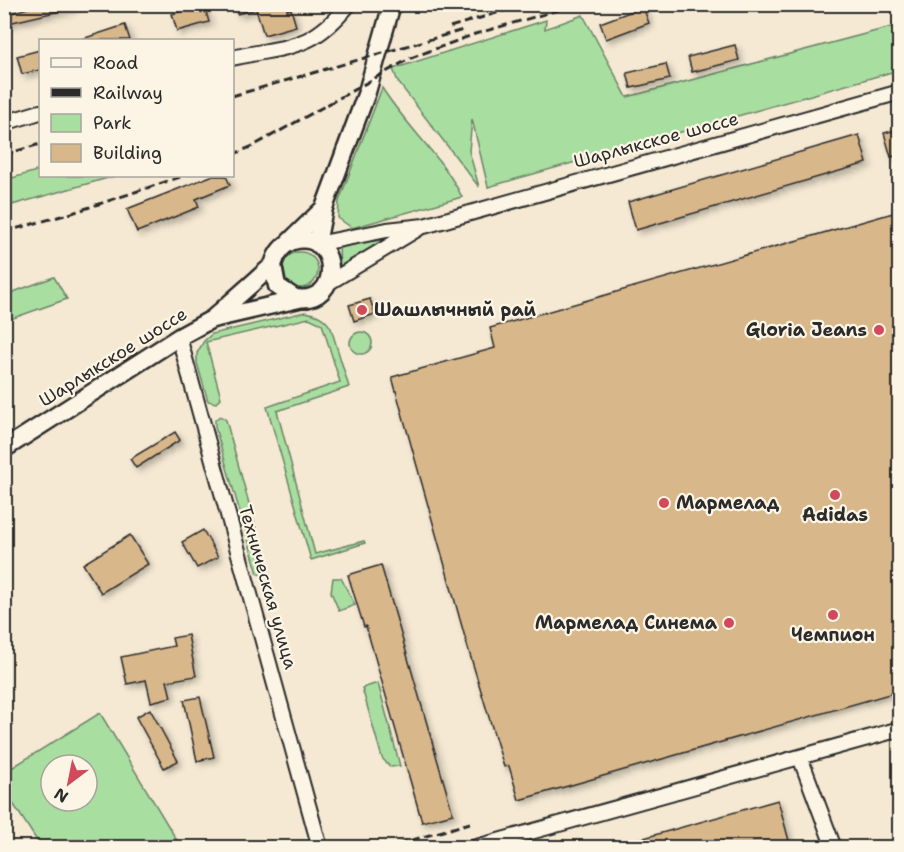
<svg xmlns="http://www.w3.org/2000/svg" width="904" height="852" viewBox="0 0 904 852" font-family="'Shantell Sans',sans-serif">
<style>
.green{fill:#a9dea1;stroke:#6a8466;stroke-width:1.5;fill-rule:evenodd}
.building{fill:#d8b78b;stroke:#2b2b2b;stroke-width:1.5;filter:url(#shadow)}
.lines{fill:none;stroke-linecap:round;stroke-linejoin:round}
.minor-casing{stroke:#2b2b2b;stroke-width:18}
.major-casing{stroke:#2b2b2b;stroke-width:21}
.minor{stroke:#fcf5e5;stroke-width:14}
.major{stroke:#fcf5e5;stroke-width:16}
.rail{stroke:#2b2b2b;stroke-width:3;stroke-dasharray:9 4.5;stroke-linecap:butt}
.poi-dot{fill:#d1495b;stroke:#fcf5e5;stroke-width:2}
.labels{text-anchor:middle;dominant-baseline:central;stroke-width:4.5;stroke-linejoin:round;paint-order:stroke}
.street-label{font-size:18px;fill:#2b2b2b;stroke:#fcf5e5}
.poi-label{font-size:18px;font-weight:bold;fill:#2b2b2b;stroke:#fcf5e5;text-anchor:start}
</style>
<defs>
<filter id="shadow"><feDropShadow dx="3.5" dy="3.5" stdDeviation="3" flood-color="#0004"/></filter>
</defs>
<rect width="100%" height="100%" fill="#f5e9d3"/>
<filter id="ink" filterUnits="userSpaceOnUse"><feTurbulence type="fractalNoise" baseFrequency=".0167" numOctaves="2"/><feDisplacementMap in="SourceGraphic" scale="12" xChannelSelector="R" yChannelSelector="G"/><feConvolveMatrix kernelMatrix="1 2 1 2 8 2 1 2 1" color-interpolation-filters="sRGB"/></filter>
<g filter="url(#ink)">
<!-- green -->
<path class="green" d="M583,15L627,97L899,25V70L488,187L472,119L469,151L479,187L398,82L393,69L546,20L545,29Z
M382,88C406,126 442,156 462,197L352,228L338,218L339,201Z
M40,170V176H115L5,207V180Z
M388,239L340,269L339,245Z
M282 270a18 18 0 1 1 36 0a18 18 0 1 1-36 0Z
M54,277L67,299L5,321V295Z
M305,312C317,314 324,317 331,328L349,387L277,411L315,554L364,541L365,543L311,560L267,407L340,382L322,324L309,318L206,342L221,398L216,403L208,401L197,363V353L204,341L212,334Z
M350 343a11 11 0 1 1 22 0a11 11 0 1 1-22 0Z
M220,416L226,420L267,569L262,575L258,574L215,427V420Z
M333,578H341L355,605L339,611L331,592Z
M378,683L400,766L390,767L382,758L362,688Z
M100,713L181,847H41L5,791V772ZM51,765H87V801H51Z"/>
<!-- building -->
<path class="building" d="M41,4H73V8L4,24V15Z
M234,4H287V10L291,9L296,26L264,35L256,9L237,14Z
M204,5L209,22L177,31L172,14Z
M643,7L649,23L606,39L600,23Z
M125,25L130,40H82V39Z
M735,45L739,60L692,72L688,57Z
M40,50V70L22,74L17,56Z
M666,64L670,79L631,88L627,73Z
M900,129V155L891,157L884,133Z
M859,135L867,163L636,230L628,202Z
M211,176H226L230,185L196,199L199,207L137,232L127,209Z
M900,211V691L519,800L509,766L504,767L468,648L392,377L495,348L490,328Z
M370,299L375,314L354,321L349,305Z
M175,432L180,440L136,468L130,459Z
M203,530L218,557L197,568L182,542Z
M130,535L148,564L101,593L83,564Z
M381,565L453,814L422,822L366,626L364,627L348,575Z
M188,635L196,676L167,681L171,697L151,702L146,680L127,684L121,657L174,646L172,638Z
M200,697L214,757L197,761L184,700Z
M150,709L178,761L164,768L136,717Z
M778,800L791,848H620L619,845Z"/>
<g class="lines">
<!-- minor casing -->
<g class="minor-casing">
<path id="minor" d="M232,58C288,45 310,52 349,4
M4,123L40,112
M317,244L387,230L424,226L900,92
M328,283L419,228
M179,337L320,848
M800,757L834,848
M473,848L900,729"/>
</g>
<!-- major casing -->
<g class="major-casing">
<path id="major" d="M288,243L324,208
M317,244L324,208L367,92L392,4
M213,319L299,299
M4,449L179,337L212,319L273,265C276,254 282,245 293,241C339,228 345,306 295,298L277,286L273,265"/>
</g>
<!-- minor -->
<use href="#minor" class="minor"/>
<!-- major -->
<use href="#major" class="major"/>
<!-- rail -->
<path class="rail" d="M450,27L527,4
M232,96L463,30
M4,155L40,144
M232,155L253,146L411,58L475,34L579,4
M4,232L72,213L183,176
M385,848L470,823"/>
</g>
</g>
<!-- markers -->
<g class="poi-dot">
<circle cx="362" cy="310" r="6"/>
<circle cx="879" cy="330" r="6"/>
<circle cx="835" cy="495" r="6"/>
<circle cx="664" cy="503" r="6"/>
<circle cx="833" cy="615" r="6"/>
<circle cx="729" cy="623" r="6"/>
</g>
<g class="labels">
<!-- street labels -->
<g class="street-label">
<text transform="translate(656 140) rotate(-15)">Шарлыкское шоссе</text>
<text transform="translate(113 357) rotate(-32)">Шарлыкское шоссе</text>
<text transform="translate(268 587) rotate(74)">Техническая улица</text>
</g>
<!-- poi labels -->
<g class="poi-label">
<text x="374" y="310">Шашлычный рай</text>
<text x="867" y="330" text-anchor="end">Gloria Jeans</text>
<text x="676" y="503">Мармелад</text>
<text x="835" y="515" text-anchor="middle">Adidas</text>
<text x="717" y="623" text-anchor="end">Мармелад Синема</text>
<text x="833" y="635" text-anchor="middle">Чемпион</text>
</g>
</g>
<!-- margin -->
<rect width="904" height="852" fill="none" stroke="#fcf5e5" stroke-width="24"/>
<rect x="12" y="12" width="880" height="828" fill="none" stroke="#2b2b2b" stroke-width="2" filter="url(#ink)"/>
<!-- legend -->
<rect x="39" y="39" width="195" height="138" fill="#fcf5e5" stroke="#a8a49b" stroke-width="1.5"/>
<rect x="51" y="58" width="30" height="9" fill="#fcf5e5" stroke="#a8a49b" stroke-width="1.5"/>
<text x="93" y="69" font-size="18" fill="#2b2b2b">Road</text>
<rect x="51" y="88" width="30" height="9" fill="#2b2b2b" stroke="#a8a49b" stroke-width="1.5"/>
<text x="93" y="99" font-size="18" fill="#2b2b2b">Railway</text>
<rect x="51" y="114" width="30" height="18" fill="#a9dea1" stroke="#a8a49b" stroke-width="1.5"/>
<text x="93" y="129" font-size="18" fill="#2b2b2b">Park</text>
<rect x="51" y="144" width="30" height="18" fill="#d8b78b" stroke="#a8a49b" stroke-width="1.5"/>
<text x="93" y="159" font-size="18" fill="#2b2b2b">Building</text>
<!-- north arrow -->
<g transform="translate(69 783) rotate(212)"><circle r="28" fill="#fcf5e5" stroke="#a8a49b" stroke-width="1.5"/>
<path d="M0-4.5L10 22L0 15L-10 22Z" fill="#d1495b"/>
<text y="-9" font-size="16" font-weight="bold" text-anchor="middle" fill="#2b2b2b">N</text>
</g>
</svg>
